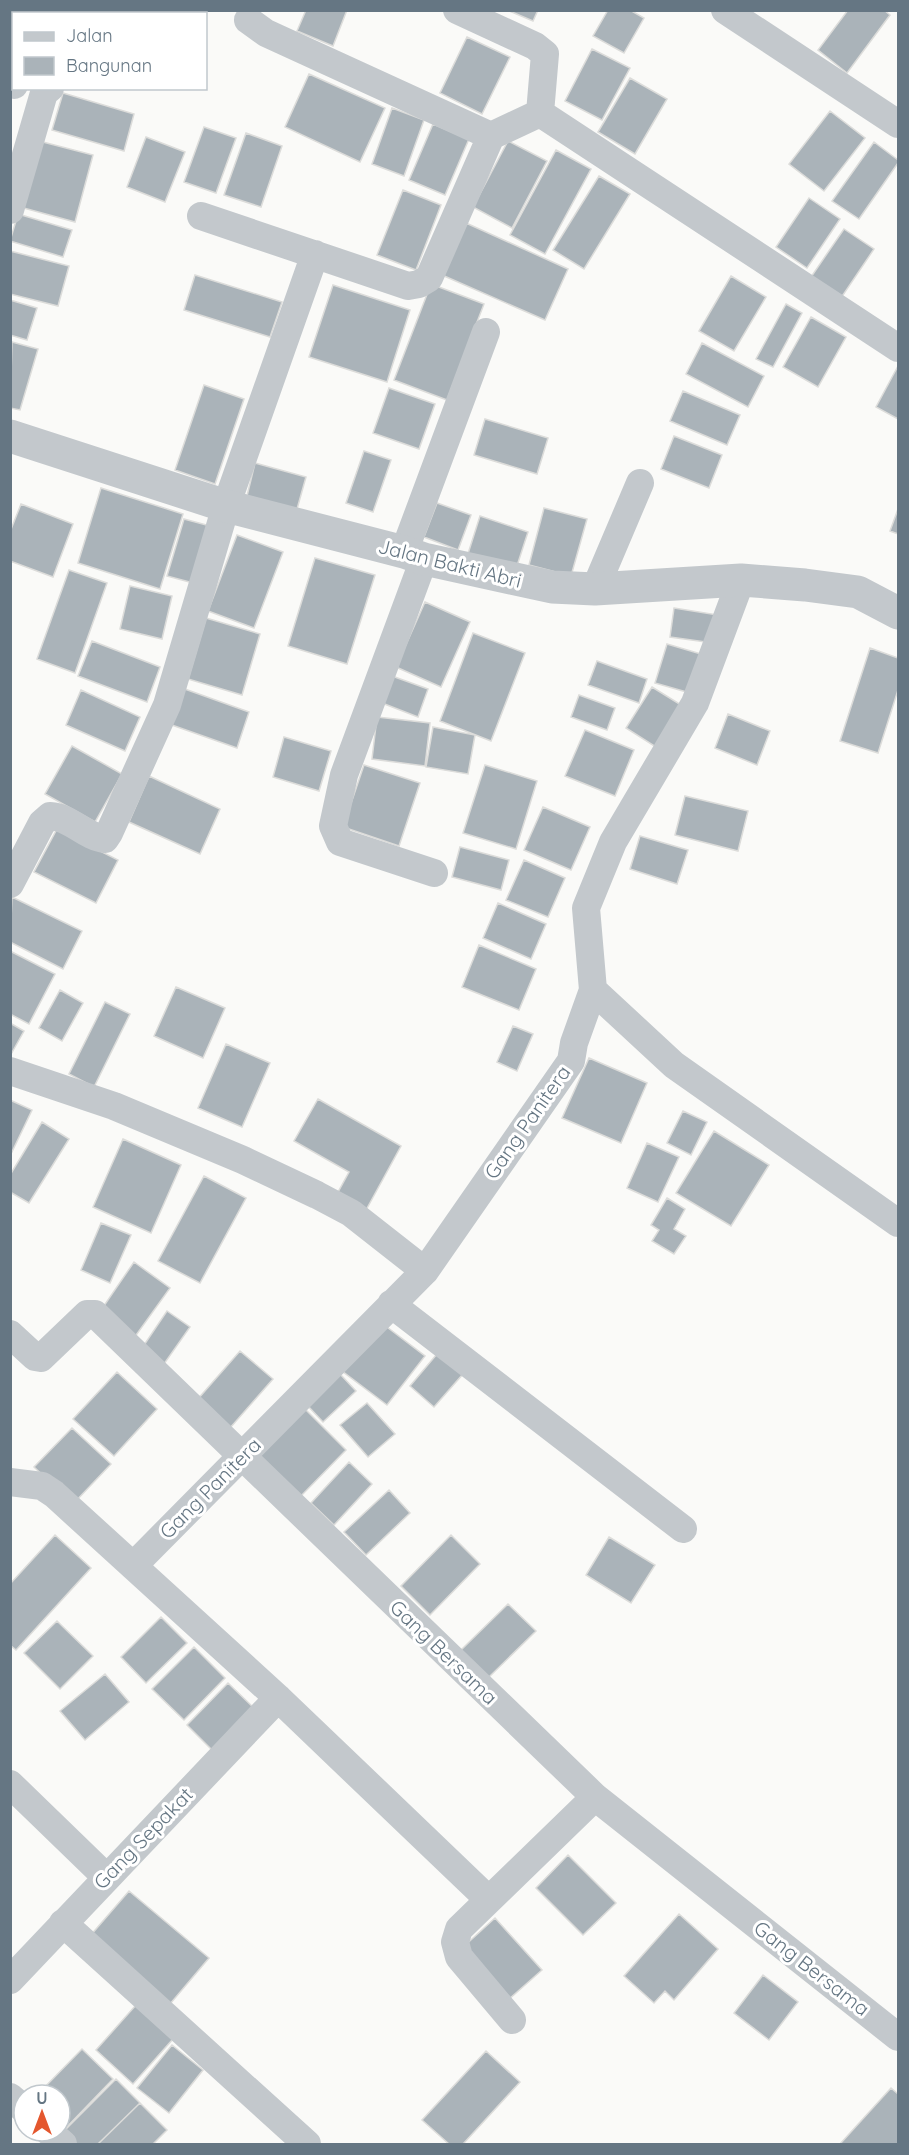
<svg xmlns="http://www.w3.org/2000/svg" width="909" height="2155" viewBox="0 0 909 2155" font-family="Quicksand,sans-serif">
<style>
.building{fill:#aab3b9;stroke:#dcdcda;stroke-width:1.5}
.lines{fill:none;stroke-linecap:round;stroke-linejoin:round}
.minor{stroke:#c3c8cc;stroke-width:28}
.tertiary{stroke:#c3c8cc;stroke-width:33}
.labels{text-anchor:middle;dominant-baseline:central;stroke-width:6;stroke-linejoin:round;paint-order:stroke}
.street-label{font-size:20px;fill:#657683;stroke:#fff}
</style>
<rect width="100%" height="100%" fill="#fafaf8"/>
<!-- building -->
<path class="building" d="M306,10H347L333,46L297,31Z
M507,10H538L533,21Z
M608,10H630L644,18L624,53L593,36Z
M848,10H884L890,15L847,73L818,50Z
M467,37L510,57L482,114L440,93Z
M592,49L630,68L602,120L565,101Z
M309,74L385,108L360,162L285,127Z
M630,78L667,99L635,154L598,132Z
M63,93L134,114L124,151L52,130Z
M392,108L424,120L404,176L372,164Z
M830,111L865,138L824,191L789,164Z
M433,124L469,139L445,195L409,180Z
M204,127L236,138L216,193L184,182Z
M246,133L282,146L261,207L224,195Z
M146,137L185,152L165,202L127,187Z
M39,141L93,155L75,222L20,207Z
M508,141L547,161L512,228L473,207Z
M874,142L898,160V163L859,219L832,201Z
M556,150L591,169L545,254L510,235Z
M599,176L630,194L584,269L553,250Z
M403,190L441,205L416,270L377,255Z
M809,198L840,219L807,268L776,247Z
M18,214L72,230L63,257L10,241Z
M466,223L568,269L545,320L442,275Z
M844,229L874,249L841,298L811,277Z
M10,251L69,266L58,306L10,294Z
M195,275L282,302L270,337L184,310Z
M731,276L766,297L734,351L699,331Z
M431,284L484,304L447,400L394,380Z
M333,285L410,310L387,382L309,357Z
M10,300L37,308L27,340L10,335Z
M786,304L802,313L773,367L756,359Z
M811,317L846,337L818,387L783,367Z
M12,342L38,349L20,410L10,408Z
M702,343L764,376L748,407L686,374Z
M898,366V419L876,407Z
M204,385L244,399L215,484L175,470Z
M389,388L435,404L419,449L373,433Z
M683,391L740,415L727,445L670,421Z
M485,419L548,438L537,474L474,455Z
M674,436L722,455L709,488L661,469Z
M364,451L391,460L373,512L346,503Z
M255,463L306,477L297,509L247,496Z
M101,488L183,514L160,589L78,563Z
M437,503L471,515L458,550L424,537Z
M21,504L73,524L53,577L10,561V532Z
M544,508L587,519L571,576L529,565Z
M898,509V534L890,531Z
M480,516L528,532L514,575L466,560Z
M184,519L214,527L197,584L167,576Z
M237,535L283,552L254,628L208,611Z
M315,558L375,575L347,664L288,646Z
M69,570L107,583L75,673L37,659Z
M130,586L172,596L162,639L120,629Z
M425,602L470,622L441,687L396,667Z
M674,608L718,615L713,643L670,637Z
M206,618L260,634L242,695L188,679Z
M473,633L525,653L491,741L440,721Z
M92,641L160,667L147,702L78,676Z
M667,644L701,654L690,693L655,683Z
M870,648L898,658V690L878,753L840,741Z
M597,661L647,679L639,703L588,685Z
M392,676L428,689L418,717L382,703Z
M652,687L686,708L659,749L626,728Z
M182,688L249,712L237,748L169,724Z
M81,690L140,717L125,751L66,725Z
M579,695L615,708L607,730L571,717Z
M728,714L770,731L757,765L715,748Z
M377,717L430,723L425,766L372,759Z
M433,727L475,735L468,774L426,767Z
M585,730L634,750L615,796L565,776Z
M284,737L331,751L319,791L273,777Z
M72,746L122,774L95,822L45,794Z
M364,765L420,783L399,846L343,827Z
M485,765L537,781L516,849L463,833Z
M149,776L220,809L200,854L129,822Z
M685,796L748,811L738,851L675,835Z
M543,807L590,827L571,870L524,850Z
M57,829L118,860L96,903L34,872Z
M640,836L688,850L677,884L630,869Z
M460,847L509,860L501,890L452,877Z
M524,860L565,878L548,917L506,900Z
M12,897L82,931L63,969L10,942Z
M498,903L546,924L531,959L483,938Z
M479,945L536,969L519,1010L462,987Z
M10,951L55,974L29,1024L10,1014Z
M176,987L225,1008L203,1058L154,1036Z
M60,990L83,1003L62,1041L39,1028Z
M105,1002L130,1014L94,1087L69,1074Z
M10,1023L24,1031L10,1056Z
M513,1026L533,1034L517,1071L497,1062Z
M226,1044L270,1063L242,1127L198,1108Z
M589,1058L647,1083L621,1143L562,1118Z
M318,1099L401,1146L366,1210L337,1194L349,1172L294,1141Z
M10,1100L32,1110L10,1156Z
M683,1111L707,1122L691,1155L667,1143Z
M42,1122L69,1139L29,1203L10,1192V1175Z
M714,1131L769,1165L731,1226L676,1193Z
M123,1139L181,1165L151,1233L93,1207Z
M647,1143L679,1157L658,1202L627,1188Z
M204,1176L246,1198L200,1283L158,1261Z
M667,1198L685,1209L674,1229L686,1236L674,1254L652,1241L659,1230L651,1225Z
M101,1223L131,1235L110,1283L81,1270Z
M134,1262L170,1288L134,1338L99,1313Z
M167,1311L190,1327L164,1364L142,1348Z
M379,1321L425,1356L387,1405L342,1371Z
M240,1351L273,1379L230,1428L197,1400Z
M437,1354L463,1374L434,1407L410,1386Z
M117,1372L157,1409L114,1456L73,1419Z
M340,1374L356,1391L323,1422L307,1405Z
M367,1403L395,1434L368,1457L340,1425Z
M301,1405L346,1450L299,1498L254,1453Z
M72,1428L111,1464L73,1504L34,1467Z
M349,1462L372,1484L334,1525L311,1503Z
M389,1490L410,1513L366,1555L344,1532Z
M55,1535L91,1568L16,1650L10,1645V1584Z
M451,1535L480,1564L430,1615L401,1586Z
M609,1537L655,1565L631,1603L586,1575Z
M508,1604L536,1631L488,1678L461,1650Z
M161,1617L187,1643L146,1683L121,1657Z
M57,1621L93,1656L60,1689L24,1653Z
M194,1647L225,1678L184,1720L152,1689Z
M105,1674L129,1702L85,1740L60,1711Z
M228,1683L256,1710L214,1752L187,1725Z
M568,1855L616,1903L583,1935L536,1888Z
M129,1891L209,1958L170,2004L90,1936Z
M679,1914L718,1949L674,2000L665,1991L654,2003L624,1976Z
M495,1918L542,1970L507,2001L461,1949Z
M763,1975L798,2002L769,2040L734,2013Z
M136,2005L173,2039L133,2084L96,2050Z
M172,2045L203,2070L169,2113L137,2088Z
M82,2049L113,2079L63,2131L60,2128V2095H37Z
M486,2051L520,2082L463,2144H449L422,2120Z
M116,2079L140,2103L98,2144H75L63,2132Z
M891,2088L898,2094V2144H840Z
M140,2103L167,2130L153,2144H98Z"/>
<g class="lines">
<!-- minor -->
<path class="minor" d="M457,10L535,46L545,54L540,113
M725,10L898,124
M109,14L110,10
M248,20L266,33L491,136
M10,84L14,85
M10,210L44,93L50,88
M201,216L408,286L419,284L429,278L491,136L540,113L898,348
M404,552L486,332
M424,559L344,775L333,826L340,842L434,873
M595,589L640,483
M10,884L42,823L50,816C71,817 85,837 105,839L109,833L167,705L226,506L315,254
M593,990L674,1065L898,1223
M10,1071L114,1106L243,1160L317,1195L351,1213L425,1271
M391,1304L683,1529
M10,1334L35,1357L41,1358L87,1314H95L595,1797L898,2037
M10,1482L42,1486L54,1494L278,1698L488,1899
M133,1566L425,1271L571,1061L574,1043L593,990L586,908L613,842L695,703L741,580
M10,1784L106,1877
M63,1923L307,2144
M10,1980L278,1698
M512,2020L459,1957L455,1942L459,1929L595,1797
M10,2097L24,2109
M48,2131L63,2144"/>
<!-- tertiary -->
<path class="tertiary" d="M10,436L226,506L404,552L424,559L552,587L595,589L741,580L805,585L858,592L898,613"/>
</g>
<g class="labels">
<!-- street labels -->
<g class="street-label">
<text transform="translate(450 563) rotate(14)">Jalan Bakti Abri</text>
<text transform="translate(527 1122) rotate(-55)">Gang Panitera</text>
<text transform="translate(210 1488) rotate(-45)">Gang Panitera</text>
<text transform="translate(444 1652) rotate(44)">Gang Bersama</text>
<text transform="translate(143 1838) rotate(-46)">Gang Sepakat</text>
<text transform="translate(812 1968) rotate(38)">Gang Bersama</text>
</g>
</g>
<!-- border -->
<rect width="909" height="2155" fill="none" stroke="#657683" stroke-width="24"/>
<!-- legend -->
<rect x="12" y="12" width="195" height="78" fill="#ffffff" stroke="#c1c8cd" stroke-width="1.5"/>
<rect x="24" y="32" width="30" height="9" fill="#c3c8cc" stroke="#c1c8cd" stroke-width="1.5"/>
<text x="66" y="42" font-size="18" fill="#657683">Jalan</text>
<rect x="24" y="57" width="30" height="18" fill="#aab3b9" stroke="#c1c8cd" stroke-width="1.5"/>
<text x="66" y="72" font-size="18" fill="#657683">Bangunan</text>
<!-- north arrow -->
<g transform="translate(42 2113)"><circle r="28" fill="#ffffff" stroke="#c1c8cd" stroke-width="1.5"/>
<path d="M0-4.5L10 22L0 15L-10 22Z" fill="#e4572e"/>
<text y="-9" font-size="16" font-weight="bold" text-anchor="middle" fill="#657683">U</text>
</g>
</svg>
